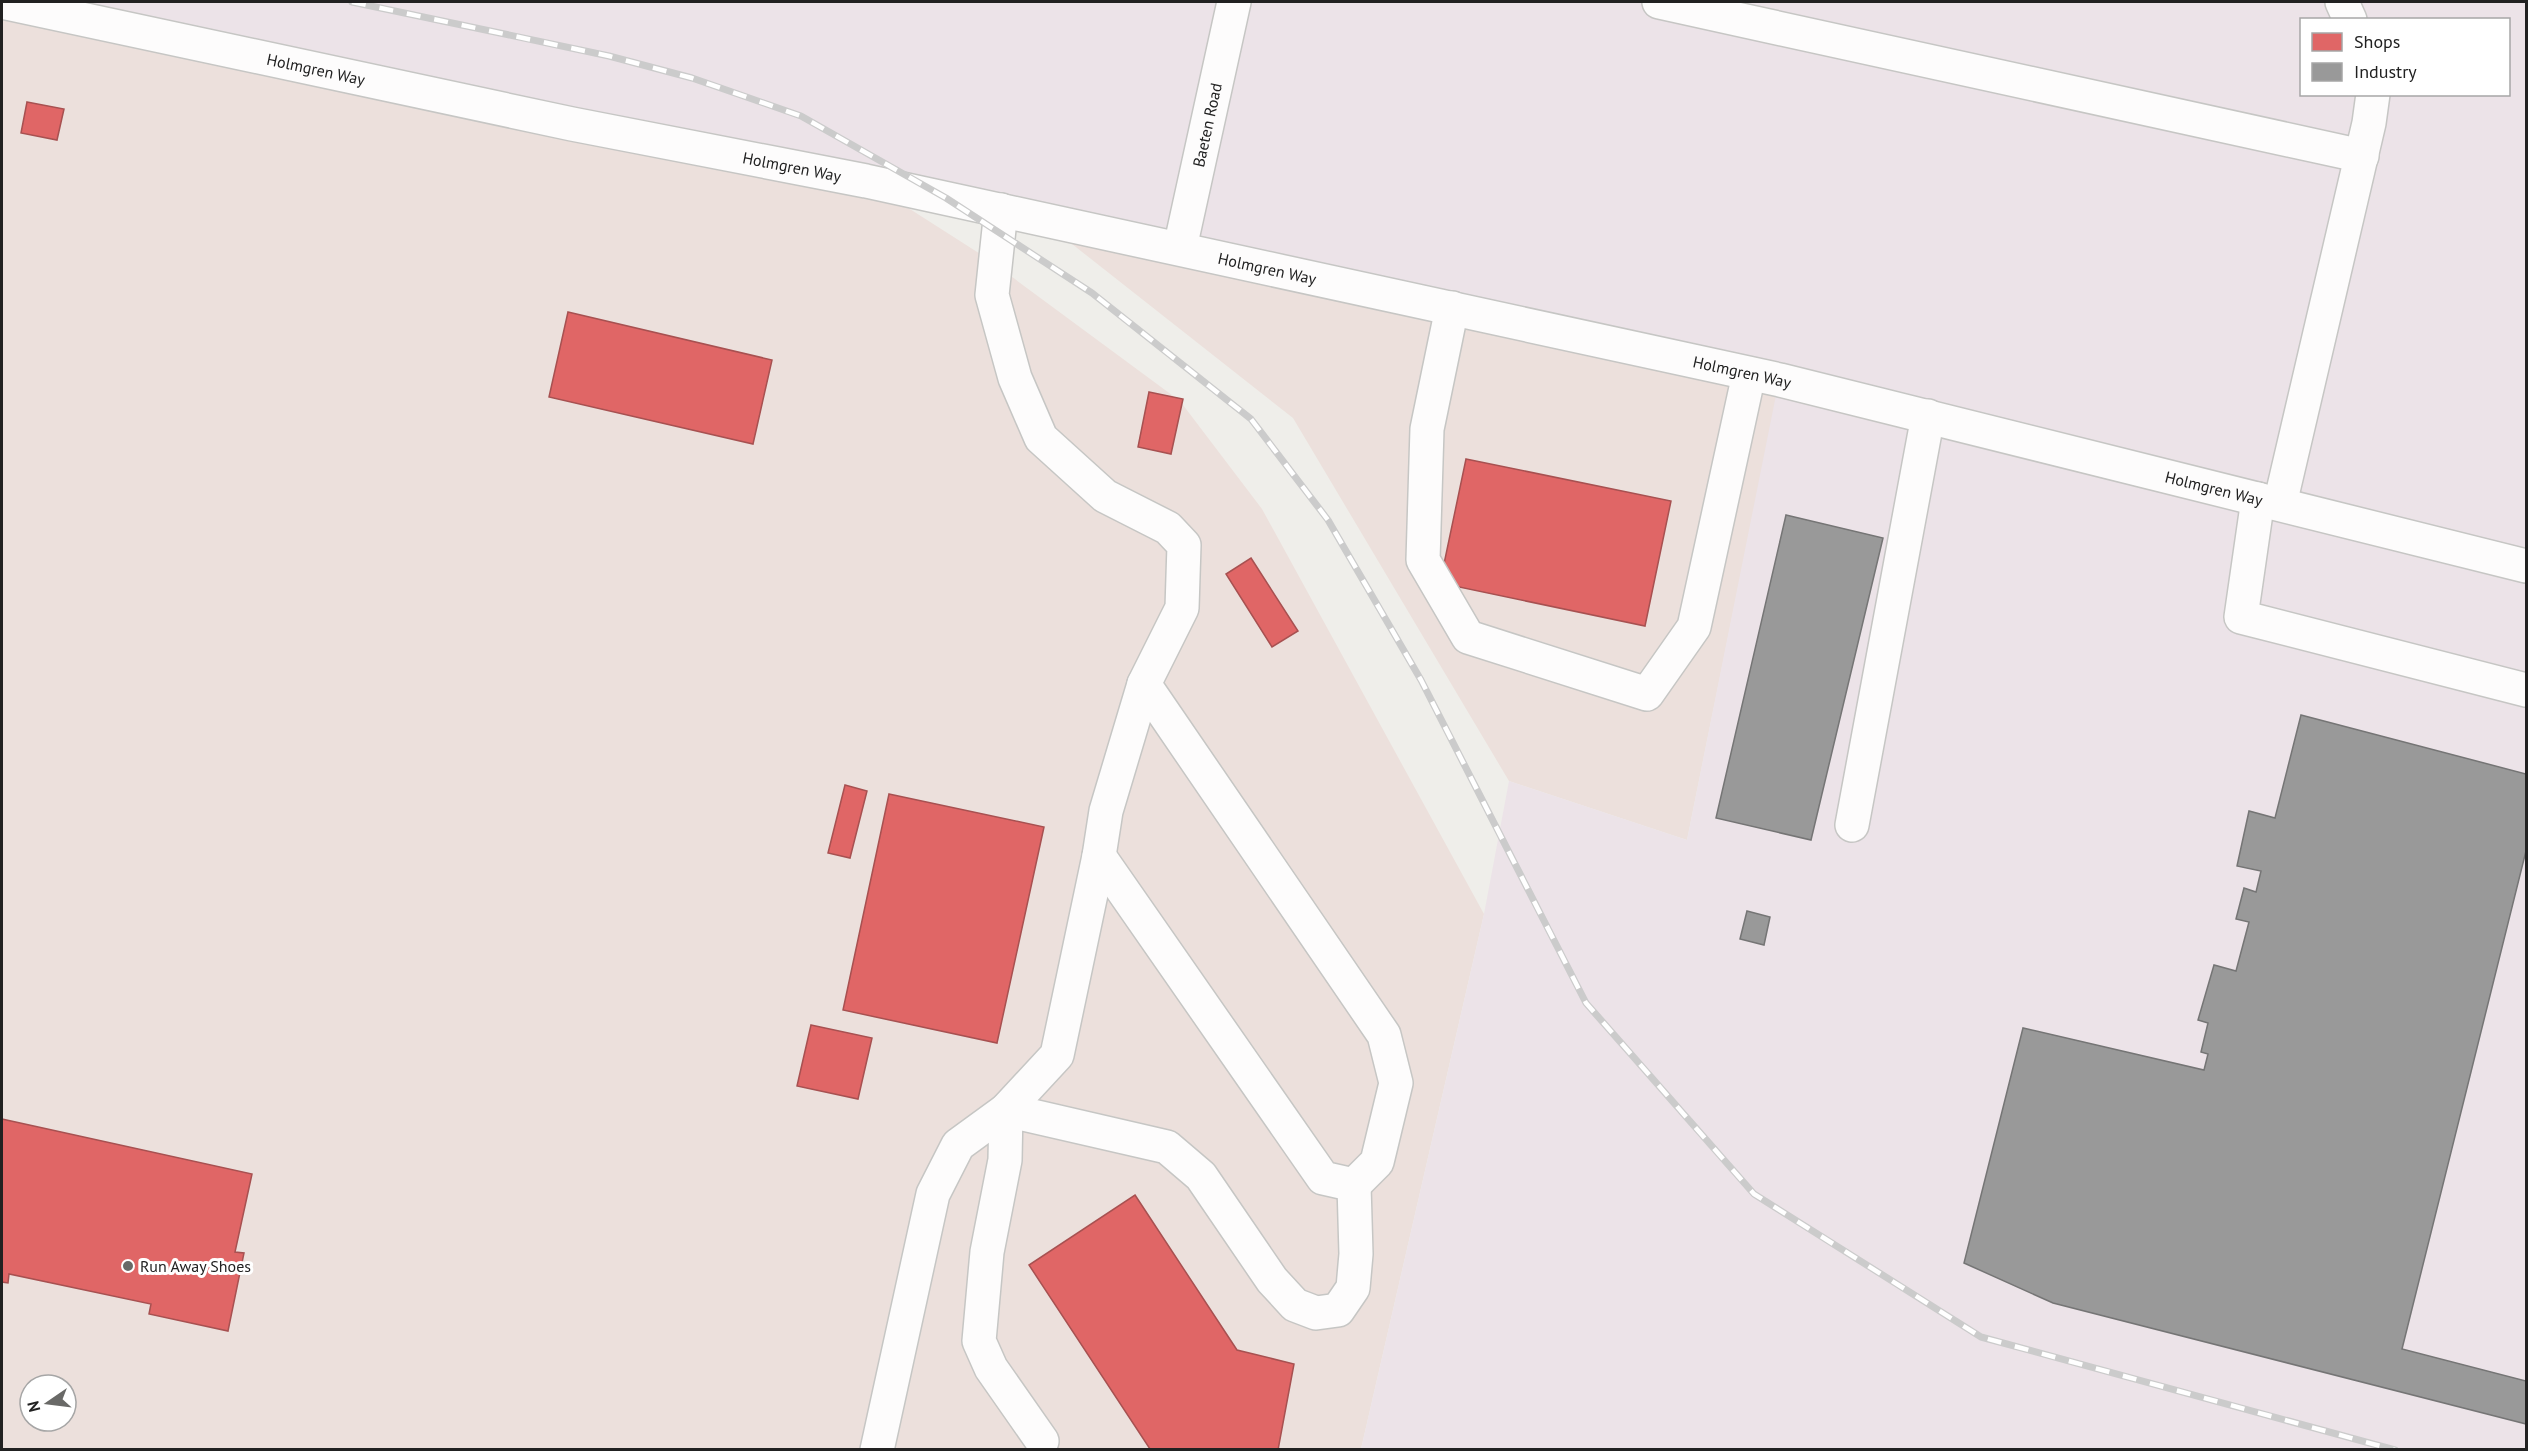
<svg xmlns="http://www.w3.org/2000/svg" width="2528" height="1451" viewBox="0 0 2528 1451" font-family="'PT Sans',sans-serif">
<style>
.commercial{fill:#ece0dc;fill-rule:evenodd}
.industrial{fill:#ece3e8;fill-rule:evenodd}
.shops{fill:#e06666;stroke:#a75151;stroke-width:1.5}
.industry{fill:#999;stroke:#757575;stroke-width:1.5}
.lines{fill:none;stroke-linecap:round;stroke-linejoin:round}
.minor-casing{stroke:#c6c6c4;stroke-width:36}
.minor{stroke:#fdfcfc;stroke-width:33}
.rail-casing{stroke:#cbcbcb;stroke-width:7}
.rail{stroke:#fff;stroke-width:4.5;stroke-dasharray:14;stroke-linecap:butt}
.poi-dot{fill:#696967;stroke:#fff;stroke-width:2}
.labels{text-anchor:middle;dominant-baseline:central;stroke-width:6;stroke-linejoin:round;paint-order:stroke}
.street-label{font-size:16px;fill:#212121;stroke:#fff}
.poi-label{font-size:16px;fill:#212121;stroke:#fff;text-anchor:start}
</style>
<rect width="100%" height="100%" fill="#efeeea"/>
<!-- commercial -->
<path class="commercial" d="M2,2L866,181L985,257L1180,401L1262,509L1484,914L1361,1449L2,1450ZM30,1385H66V1421H30Z
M1039,218L1780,380L1687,840L1509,781L1293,418Z"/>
<!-- industrial -->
<path class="industrial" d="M3,2H2526V1449H1361L1484,914L1509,781L1687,840L1779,380ZM2302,20H2508V94H2302Z"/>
<!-- shops -->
<path class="shops" d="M27,102L64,109L57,140L21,133Z
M568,312L772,360L753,444L549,397Z
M1149,392L1183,399L1171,454L1138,447Z
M1466,459L1671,501L1645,626L1440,583Z
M1251,558L1298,631L1272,647L1226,574Z
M845,785L867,791L850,858L828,853Z
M889,794L1044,827L997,1043L843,1010Z
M811,1025L872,1038L858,1099L797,1086Z
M2,1119L252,1174L235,1252L244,1253L228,1331L149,1314L151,1304L9,1274L8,1283L2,1282Z
M1135,1195L1237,1350L1294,1364L1278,1450L1150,1449L1029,1265Z"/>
<!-- industry -->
<path class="industry" d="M1786,515L1883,538L1811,840L1716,818Z
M2301,715L2526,774V851L2402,1349L2526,1381V1424L2053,1303L1964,1263L2023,1028L2204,1070L2208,1054L2201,1052L2208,1023L2198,1020L2214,965L2236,971L2249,922L2236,919L2244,888L2256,892L2261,871L2237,866L2249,811L2275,818Z
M1747,911L1770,917L1764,945L1740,939Z"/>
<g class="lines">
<!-- minor casing -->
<g class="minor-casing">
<g id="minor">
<path id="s1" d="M2,2L572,124L866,181L1780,380L2526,566"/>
<path d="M1659,2L2362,156"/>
<path d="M2342,2L2350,20"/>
<path id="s2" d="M1180,248L1234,2"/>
<path d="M1452,308L1427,429L1423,560L1468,637L1647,694L1694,627L1749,374"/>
<path d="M2258,499L2241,617L2526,690"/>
<path d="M2280,504L2369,123L2373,94"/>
<path d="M1852,825L1928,416"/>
<path d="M1099,856L1323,1178L1354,1185L1377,1162L1396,1083L1384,1035L1144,684"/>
<path d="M1042,1441L991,1368L979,1341L987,1252L1005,1160L1006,1110L1167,1147L1201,1176L1272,1280L1295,1305L1316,1313L1338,1310L1353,1288L1356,1254L1354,1185"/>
<path d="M877,1450L933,1194L958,1145L1006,1110L1057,1055L1099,856L1106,811L1144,684L1182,608L1184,545L1168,528L1105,496L1041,438L1015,378L992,295L1001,210"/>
</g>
</g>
<!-- minor -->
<use href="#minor" class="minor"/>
<!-- rail casing -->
<g class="rail-casing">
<path id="rail" d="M352,2L609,56L692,78L801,116L946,198L1092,293L1251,419L1328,520L1421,680L1586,1003L1754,1194L1981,1337L2395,1450"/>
</g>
<!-- rail -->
<use href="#rail" class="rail"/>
</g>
<!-- markers -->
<circle class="poi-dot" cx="128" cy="1266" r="6"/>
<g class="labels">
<!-- street labels -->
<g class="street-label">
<text stroke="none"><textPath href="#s1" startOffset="321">Holmgren Way</textPath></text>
<text stroke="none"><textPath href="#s2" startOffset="126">Baeten Road</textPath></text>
<text stroke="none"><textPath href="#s1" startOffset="807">Holmgren Way</textPath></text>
<text stroke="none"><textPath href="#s1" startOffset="1293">Holmgren Way</textPath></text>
<text stroke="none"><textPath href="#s1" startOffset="1779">Holmgren Way</textPath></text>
<text stroke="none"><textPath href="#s1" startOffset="2265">Holmgren Way</textPath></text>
</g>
<!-- poi labels -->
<g class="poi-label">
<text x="140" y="1266">Run Away Shoes</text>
</g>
</g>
<!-- border -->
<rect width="2528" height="1451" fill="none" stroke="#212121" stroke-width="6"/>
<!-- legend -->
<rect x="2300" y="18" width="210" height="78" fill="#ffffff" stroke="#a6a6a6" stroke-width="1.5"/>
<rect x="2312" y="33" width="30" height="18" fill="#e06666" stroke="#a6a6a6" stroke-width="1.5"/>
<text x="2354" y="48" font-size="18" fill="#212121">Shops</text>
<rect x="2312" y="63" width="30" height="18" fill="#999999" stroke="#a6a6a6" stroke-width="1.5"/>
<text x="2354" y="78" font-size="18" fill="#212121">Industry</text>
<!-- north arrow -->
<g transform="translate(48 1403) rotate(256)"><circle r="28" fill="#ffffff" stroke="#a6a6a6" stroke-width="1.5"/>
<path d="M0-4.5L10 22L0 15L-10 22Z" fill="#696967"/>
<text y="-9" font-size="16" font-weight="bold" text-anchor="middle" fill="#212121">N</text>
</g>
</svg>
